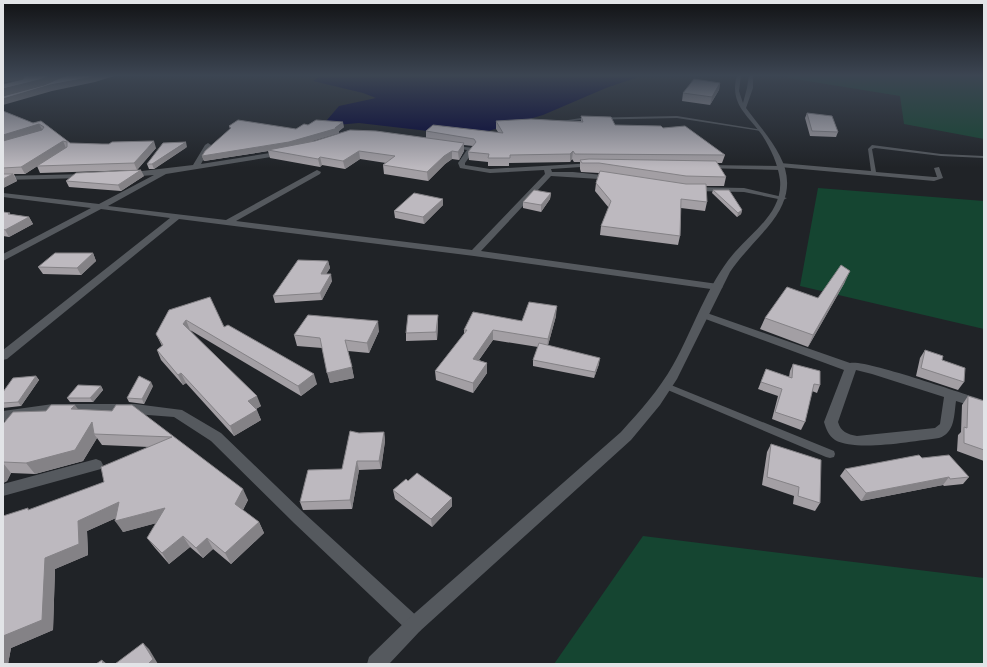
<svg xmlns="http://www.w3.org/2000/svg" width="987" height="667" viewBox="0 0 987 667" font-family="'Work Sans',sans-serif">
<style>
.green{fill:#154531}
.water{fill:#000036}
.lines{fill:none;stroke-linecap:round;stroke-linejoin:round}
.service{fill:#55595e;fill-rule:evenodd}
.minor{fill:#55595e;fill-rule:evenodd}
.tertiary{fill:#55595e;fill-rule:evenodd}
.wall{fill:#a39fa4}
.shaded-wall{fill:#848286}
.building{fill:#bdb9bf;stroke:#848286}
</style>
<rect width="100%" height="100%" fill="#202327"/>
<!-- green -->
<path class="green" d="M787,75H984V139L904,124L900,96L789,78Z
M818,188L984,201V329L800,286Z
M643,536L984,578V664H554Z"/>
<!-- water -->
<path class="water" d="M335,75H644L606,88L543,115L471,136L359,123L336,125L321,123L327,120L339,106L376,98L363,93L313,81L320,76Z"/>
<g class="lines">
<!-- service -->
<path class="service" d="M677,116L763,130L761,131L677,118L581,120L557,123L555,122L581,118Z
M872,145L941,154L984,156V158L941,156L875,148L872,149L876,172L934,177H937L934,168L939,167L943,178L934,181L780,167L777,165L780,163L871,171L868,149Z
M666,383L834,451L835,454L834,457L830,458L826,457L663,388L662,386L663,384Z"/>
<!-- minor -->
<path class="minor" d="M208,143L211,145L201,164L283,151L286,153L283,155L166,174L108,206L226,220L317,170L321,172L320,174L236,221L472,250L545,174L544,170L490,173L460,168L458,163L467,150L449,147V145L474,148L475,149L465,163V165L490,169L594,163L596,164V166L551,169L552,172H573L612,176L616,178L615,180L551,176L481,251L718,284L723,287L718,290L474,256L179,219L7,359L3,360V350L170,218L101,209L3,261V254L91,208L3,197V193L99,204L154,175L128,177L124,175L125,173L193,165L205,145Z
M705,165L781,166L785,168L781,170L703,168V166Z
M87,174L88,176L84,178L3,180V176Z
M690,187L744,188L787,198L783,200L744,192L693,191L689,189Z
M704,312L850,363C865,359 963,394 984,400V410L956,401C954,415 955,433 939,438C914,441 856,452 835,440C829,436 826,429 824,422L844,370L700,317L699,315ZM856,370L872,374L944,397L940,424L935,428L857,436C847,434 841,432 838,422Z
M53,404H135L182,410L221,433L304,513L420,619L423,625L420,631L414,634L408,631L294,523L211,441L174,417L135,414H53L3,421V411Z
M96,459L101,461L103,465L101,469L3,496V484Z"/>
<!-- tertiary -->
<path class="tertiary" d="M737,75H741L739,91L743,103L747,88L749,75H753V88L746,108C777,149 809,179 767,228C754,243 741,256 730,272L677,379L660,405L631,440L420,631L389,664H367L369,657L408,619L621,432C640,411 659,390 673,365C694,328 707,284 735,252C754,231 783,211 780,180C778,164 771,149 762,135C747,114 729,104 737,75Z"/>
</g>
<!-- wall -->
<path class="wall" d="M720,83L719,90L710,105L682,101L683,93Z
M3,111L33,123L41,121L70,143L156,148L137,170L40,173L37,166L42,163L25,174H14L17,181L3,188Z
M807,113L838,132L836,137L810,136L805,118Z
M581,116L615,125L663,128L725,155L722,163H717L726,177L724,186H706L707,202L705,211L681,208L680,236L678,245L600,235L601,226L609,208L595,191L596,183L599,173L581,172L580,169V162H574L572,159L570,162L509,163V166H488V162L469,160L468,152L473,146L464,145V151L459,160L452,159L445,164L428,181L384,174L383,165L386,163L360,159L345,169L322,165L320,167L270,158L268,151L204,161L202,156L230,129L229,126L296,129L344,127L339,131V133L311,141L426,138V131L498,132L496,129V121H581Z
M187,147L154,169H149L147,164Z
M144,176L121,191L69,187L66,181Z
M713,190L742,210L741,214L737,217L712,193Z
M551,193L550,199L541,212L523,208V202Z
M443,199V205L424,224L395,218L394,211Z
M3,212L10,214L29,217L33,224L9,237L3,236Z
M93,253L96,261L81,275L43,274L38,267Z
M328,261L330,268L326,274L332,281L322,300L275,303L273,296Z
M845,282L808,347L760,329L765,318L818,298Z
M169,310L224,327L317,384L301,396L190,330L261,406L256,409L261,420L234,436L186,383L183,385L161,360L157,350L162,346L156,334Z
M438,315V323L437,340L406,341V333Z
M556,316L548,345L599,364L594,378L533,366V360L538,347L493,340L479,360L487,363V373L473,393L436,380L435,371L464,335V330L522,321Z
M379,331L369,353L348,351L354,378L330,383L322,348L297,346L294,335Z
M925,350L964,382L958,390L916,376L920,358Z
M793,364L820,385L817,393L812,391L805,422L801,430L772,419L778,396L758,389L766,369L789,377L790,371Z
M36,376L39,380L21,406L3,408V392Z
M101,386L103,390L93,402H70L67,398Z
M153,386L144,404L129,402L127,398Z
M968,396L984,401V461L957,451L958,435L961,432L962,405Z
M132,405L248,500L243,510L259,522L264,533L231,564L213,549L203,558L190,547L169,564L155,548L147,538L156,523L123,532L116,518L87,531L88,555L55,569L53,630L11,648L8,664H3L30,510L104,482L149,447L102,445L97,438L83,461L35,474L11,473L7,481L3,483V424L46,411L79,410L112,411Z
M384,432L385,441L381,469L359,470L352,509L303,510L300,502L342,469L359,433Z
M771,444L820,503L815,511L793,504L794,496L762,485L767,452Z
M922,458L969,477L963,484L944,486L943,485L861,501L840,476L845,469Z
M393,490L452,506L432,527L395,499Z"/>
<!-- shaded-wall -->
<path class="shaded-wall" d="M15,75H22L24,79L3,83V77Z
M53,75H69L42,86L3,96V89Z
M99,75H117L95,82L52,91L3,105V99L50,85Z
M720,83L719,90L710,105L712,97Z
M343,122L344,127L339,131V133L291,148L268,150V151L204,161L202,156L335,128Z
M39,124L43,131L3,142V135Z
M63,141L66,148L25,174L21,167Z
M154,141L156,148L137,170L134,163Z
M186,142L187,147L154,169L152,164Z
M464,143V151L459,160L458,152Z
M359,151L360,159L345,169L343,161Z
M452,151V159L445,164L428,181L427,172L444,156Z
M573,151L572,159L570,162V154Z
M320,157L322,165L320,167L318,159Z
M141,170L144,176L121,191L118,185Z
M13,174L17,181L3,188V179Z
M551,193L550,199L541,212V205Z
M443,199V205L424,224L423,217Z
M742,210L741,214L737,217L738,213Z
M29,217L33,224L9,237L5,230Z
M93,253L96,261L81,275L77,268Z
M328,261L330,268L322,281L321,274Z
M850,271L845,282L808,347L813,335Z
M331,274L332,281L322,300L320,293Z
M557,306L556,316L547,349L548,339Z
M438,315V323L437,340L436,332Z
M186,320L190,330L187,333L183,324Z
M378,321L379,331L369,353L367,343Z
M493,330V340L473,368V359Z
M600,358L599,364L594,378L595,372Z
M487,363V373L473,393V383Z
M352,367L354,378L330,383L327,373Z
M181,373L186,383L183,385L178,375Z
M314,374L317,384L301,396L298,386Z
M36,376L39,380L21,406L18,402Z
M151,382L153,386L144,404L142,399Z
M101,386L103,390L93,402L90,398Z
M257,396L261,406L252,411L248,401Z
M75,405L83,416L71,409Z
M257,410L261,420L234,436L230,426Z
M92,422L94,434L97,438L83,461L35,474L26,463Z
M384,432L385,441L381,469L379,461Z
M357,461L359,470L352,509L350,500Z
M3,463L11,473L7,481L3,483Z
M949,477L943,485L861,501L866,493Z
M243,489L248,500L240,515L235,504Z
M452,498V506L432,527L431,519Z
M119,502L127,513L87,531L88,555L55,569L53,630L11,648L8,664H3V636L45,558L78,521Z
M165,508L172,519L123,532L115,521Z
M259,522L264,533L231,564L225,553Z
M183,536L190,547L169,564L162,553Z
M207,538L213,549L203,558L196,548Z
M143,643L149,649L158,664H148Z
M102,660L107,664H103Z"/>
<!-- building -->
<path class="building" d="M3,75H15L3,77Z
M22,75H53L39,80L3,89V84L23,79L24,77Z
M67,75H99L93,77L50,85L3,99V96L44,85Z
M694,79L720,83L712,97L683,93Z
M3,111L33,123L41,121L70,143L102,144H109L112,142L154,141L134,163L37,166L67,147V142L63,141L21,167L3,168V141L42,130L44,127L39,124L3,135Z
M807,113L832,116L838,132L812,131Z
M581,116L611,117L615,125L661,126L663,128L685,126L725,155L575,154L573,151L570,154L510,155V158H488L489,154L468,152L476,142L474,139L426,131L433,125L503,133L496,121L531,119L583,122Z
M238,120L296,129L304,124L308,125L316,120L343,122L335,128H338L289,142L202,156L205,151L231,128L229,126Z
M350,130L376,131L464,143L458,152L452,151L444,156L427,172L383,165L395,156L359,151L343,161L320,157L318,159L268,150L315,141Z
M186,142L152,164H147L163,143Z
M589,159L716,161L726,177L686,176L599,163H582L580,160Z
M141,170L118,185L66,181L76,173Z
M600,171L686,184H706L707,202L681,199L680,236L601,226L611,201L596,183Z
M3,174H13L3,179Z
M534,190L551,193L541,205L523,202Z
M713,190H729L742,210L738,213Z
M414,193L443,199L423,217L394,211Z
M3,212L10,213L8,214L29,217L5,230L3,229Z
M55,253H93L77,268L38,267Z
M298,260L328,261L321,274H331L320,293L273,296Z
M841,265L850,271L813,335L765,318L787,287L818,298Z
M210,297L224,327L228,325L314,374L298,386L186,320L183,324L257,396L248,401L257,410L230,426L181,373L178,375L157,350L163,345L156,334L169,310Z
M529,302L557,306L548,339L493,330L473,359L487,363L473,383L435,371L467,330H464L473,312L522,321Z
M308,315L378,321L367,343L345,340L352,367L327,373L320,338L294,335Z
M408,315H438L436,332L406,333Z
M539,343L600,358L595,372L533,360Z
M925,350L943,356L942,360L965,368L964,382L921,368Z
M793,364L820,371V385L814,384L805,422L775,412L782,389L761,382L766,369L792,378Z
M36,376L18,402L3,403V392L13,378Z
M139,376L151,382L142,399L127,398Z
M78,385L101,386L90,398H67Z
M968,396L984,401V450L964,443V427L967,428Z
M51,405H75L71,409L112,411L116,405H132L243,489L235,504L259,522L225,553L207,538L196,548L183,536L162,553L147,538L165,508L115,521L119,502L78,521L79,544L45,558L42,620L3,636V516L28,508V510L104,482L101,467L172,437L94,434L92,422L75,450L26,463L3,462V424L13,412L46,411Z
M350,431L359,433L384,432L379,461H357L350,500L300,502L308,470L342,469Z
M771,444L821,460L820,503L798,496L799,487L767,477Z
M919,455L922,458L949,455L969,477L950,479L949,477L866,493L845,469Z
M417,473L452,498L431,519L393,490L406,479L408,481Z
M143,643L153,659L148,664H115Z
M102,660L103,664H96Z"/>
<!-- sky -->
<linearGradient id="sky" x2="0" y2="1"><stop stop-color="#121315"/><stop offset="0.45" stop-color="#3c4552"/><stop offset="1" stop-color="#3c4552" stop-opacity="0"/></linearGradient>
<rect width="987" height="168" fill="url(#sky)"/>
<!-- border -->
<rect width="987" height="667" fill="none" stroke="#e2e4e7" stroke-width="8"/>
</svg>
